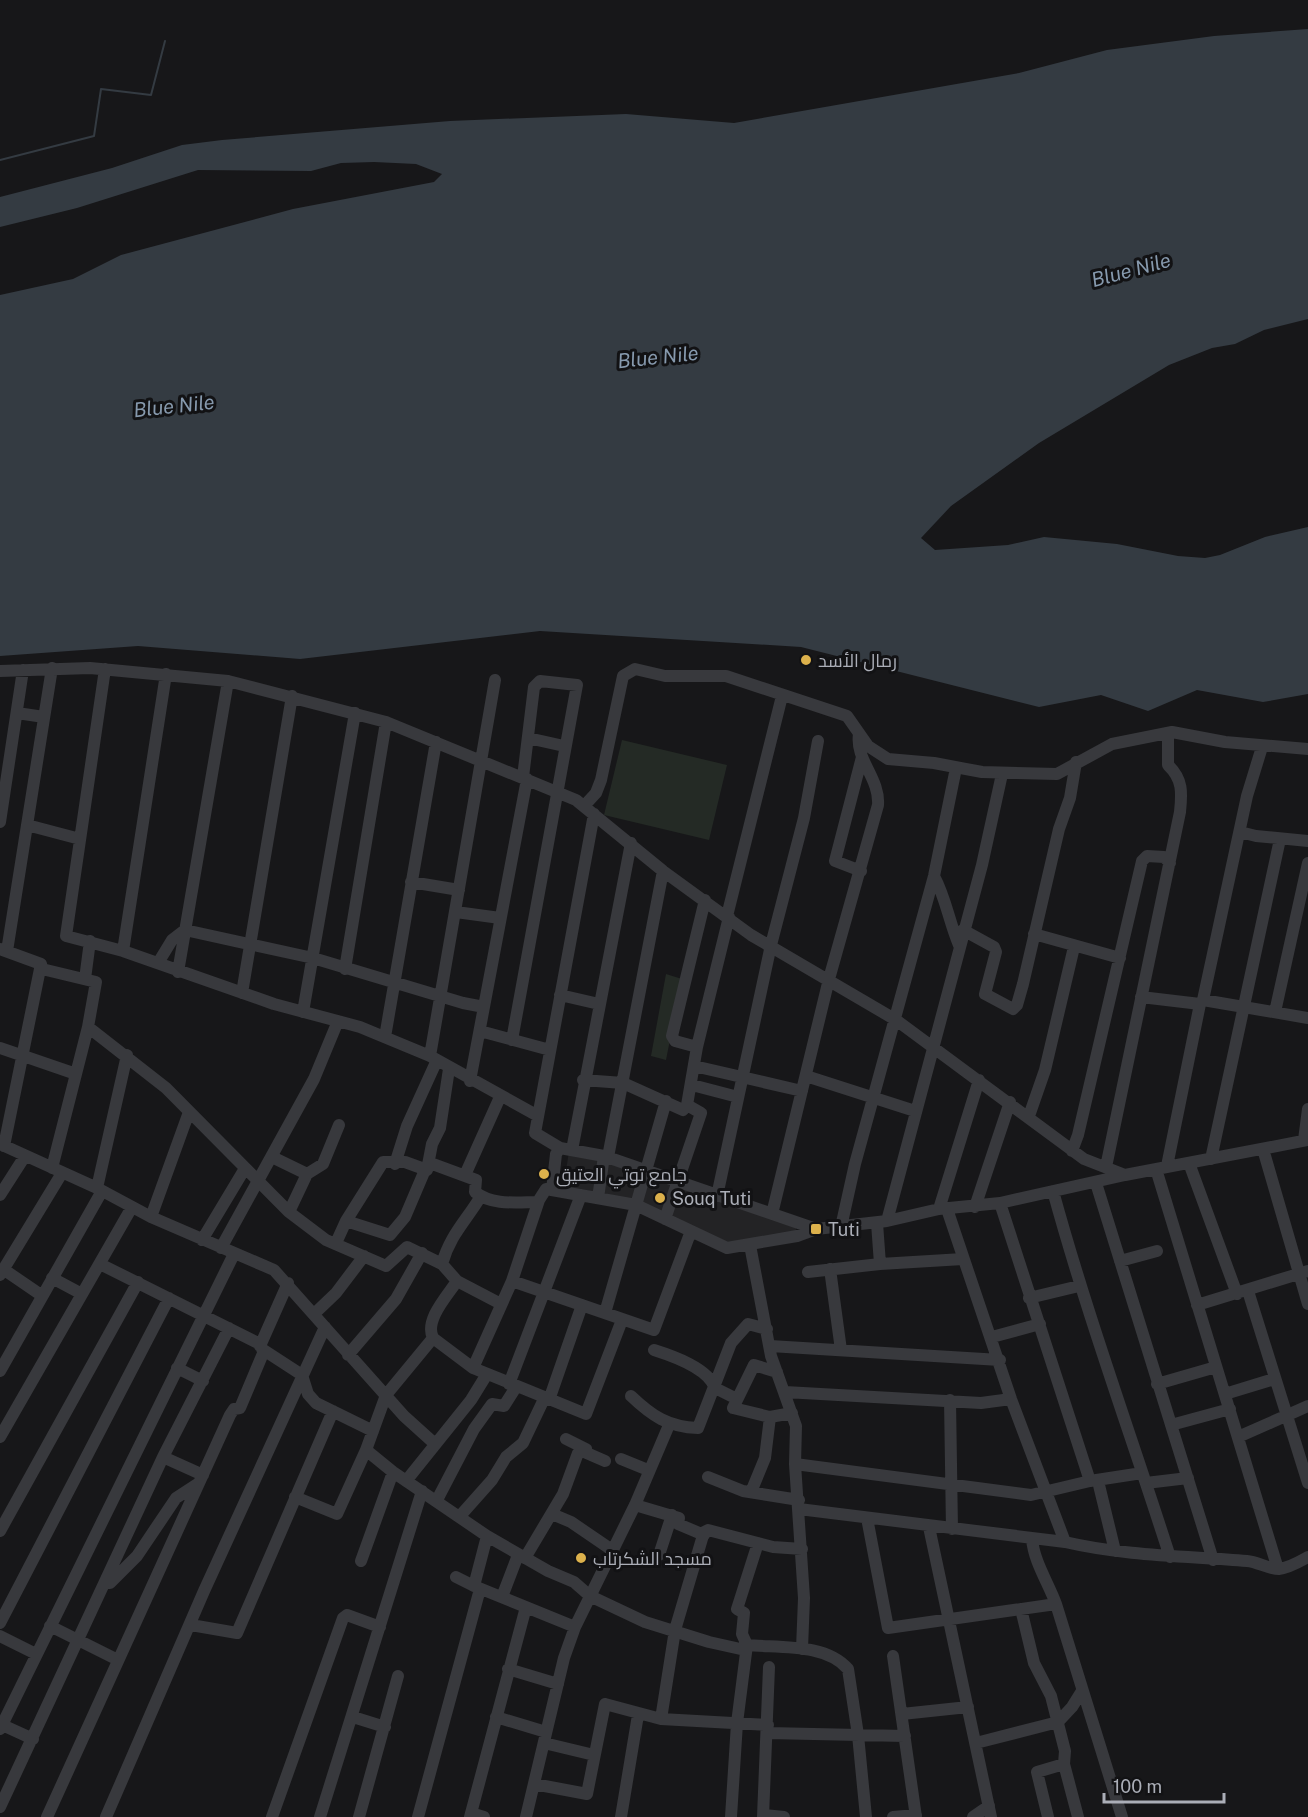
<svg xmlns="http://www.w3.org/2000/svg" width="1308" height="1817" viewBox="0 0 1308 1817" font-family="'Public Sans',Cairo,sans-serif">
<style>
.built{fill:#232325}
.green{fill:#242a25}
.water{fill:#343b42}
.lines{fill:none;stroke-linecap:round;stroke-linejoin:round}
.stream{stroke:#343b42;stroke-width:2}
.minor{stroke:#38393d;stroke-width:12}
.poi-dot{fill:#dcb14c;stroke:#121214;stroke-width:2}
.labels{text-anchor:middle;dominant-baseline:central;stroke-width:6;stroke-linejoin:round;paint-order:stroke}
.poi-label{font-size:18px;fill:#abaeb7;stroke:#121214;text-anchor:start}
.water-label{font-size:20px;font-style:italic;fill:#8699ad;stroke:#121214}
</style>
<rect width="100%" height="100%" fill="#171719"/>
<!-- built -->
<path class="built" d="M569,1151L797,1223L795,1234L727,1246L637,1205L563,1191Z"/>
<!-- green -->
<path class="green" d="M622,740L727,765L709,840L604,815Z
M666,974L682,979L666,1060L651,1056Z"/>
<!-- water -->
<path class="water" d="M1308,29V319L1264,330L1235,344L1212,348L1169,365L1039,443L951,506L921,538L935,550L1008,545L1044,537L1117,544L1178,556L1205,558L1220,555L1265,537L1308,527V694L1263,702L1197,690L1148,711L1101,695L1039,707L801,647L540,631L300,659L138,646L0,656V295L73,279L121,255L293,209L434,182L442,174L416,164L374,162L341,163L311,171L198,170L77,208L0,227V197L112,168L182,145L222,140L450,121L626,114L734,123L1019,73L1107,50L1214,36Z"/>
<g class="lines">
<!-- stream -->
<path class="stream" d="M0,160L94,136L101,89L151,95L165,41"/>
<!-- minor -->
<path class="minor" d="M105,669L66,936L123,951L274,1004L360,1027L430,1056L538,1116
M0,671L90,668L228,681L386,722L576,800L663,871L751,935L896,1020L1084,1159L1125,1175
M17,713L44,717
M528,738L564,746
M584,806L596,793L601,780L623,676L635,669L665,676H726L847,716L868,746L888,759L934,763L982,772L1057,774L1112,744L1172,732L1225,742L1308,749
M594,814L535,1133L560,1148L604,1156L816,1229
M0,822L23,670
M27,825L80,839
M1240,832L1256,836L1308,841
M861,871L835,861L862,757
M934,876C946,898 949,922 959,945
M411,882L459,890
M456,912L500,918
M727,916L782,696
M963,930L994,947L996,952L985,994L1013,1009L1017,1005L1023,984L1059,829L1070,798L1076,762
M1034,934L1120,958
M0,949L41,964L42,969L96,982L88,1027L52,1168
M7,951L52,668
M123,951L166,674
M158,963L172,940L185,930L313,958L463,1003L484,1007
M345,969L386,722
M178,972L228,681
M85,979L90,941
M242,993L292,696
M560,995L599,1004
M1141,997L1200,1004
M1203,1000L1308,1018
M303,1012L355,713
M1275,1012L1308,863
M88,1027L166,1088L289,1212L326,1240L386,1266L407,1247L442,1264L457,1281L501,1304
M480,1031L550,1050
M385,1037L436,742
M512,1040L577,685L540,681L534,687L523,777
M697,1047L675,1041L672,1036L705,900
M0,1048L76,1074
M430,1056L495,680
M694,1066L802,1091
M806,1076L915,1111
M583,1080L623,1083L683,1110L687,1105L701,1113L665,1219
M470,1081L527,779
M692,1085L738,1097
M687,1105L697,1047L729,917
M1029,1116L1045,1070L1074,947
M1304,1140L1308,1109
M0,1144L97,1188L151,1217L274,1270L404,1416L435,1444
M4,1146L41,964
M1263,1149L1308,1304
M572,1150L631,843
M1072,1151L1078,1135L1142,861L1147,856L1164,857L1170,863
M272,1157L307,1174
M608,1157L663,871
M1211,1159L1280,839
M430,1163L476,1180L475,1192C492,1206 519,1202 538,1202
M1189,1163L1237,1294
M395,1164L407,1126L437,1060
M1167,1166L1200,1004L1203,1000L1247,796L1262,747
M1106,1167L1180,812C1182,793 1183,779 1168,765V733
M1156,1169L1278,1569
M465,1175L500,1097
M1096,1183L1213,1560
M97,1188L127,1055
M552,1190L556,1154L560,1148
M1053,1191C1087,1315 1131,1435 1170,1557
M0,1195L25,1156
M717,1196L771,945L804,818L818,741
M598,1198L604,1156
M1000,1203L1090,1481
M975,1207L1010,1102
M939,1209L979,1080
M947,1209L1011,1399L1065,1542
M289,1212L307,1174L323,1164L339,1125
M772,1214L829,979L878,805C880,778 855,760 859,734
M151,1217L189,1112
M346,1221L390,1235L405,1217L425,1170
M887,1221L982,865L1002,774
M877,1223L880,1264
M841,1227L855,1164L934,876L956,768
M202,1240L244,1170
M336,1243L346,1221L383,1162H405L427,1170L432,1144L440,1128L449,1069
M750,1245L771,1356L796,1426L795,1464L804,1598L802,1649
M221,1248L314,1079L338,1021
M1120,1261L1157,1251
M100,1264L260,1344L262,1349L302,1375L308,1394L316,1403L373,1431
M442,1264C450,1235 466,1221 481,1196
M3,1269L41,1295
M830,1269L841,1350
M808,1272L880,1264L963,1259
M0,1275L62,1173
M52,1278L82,1294
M457,1281C448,1295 424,1320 433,1338L473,1368L586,1414L622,1320
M512,1281L654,1330L691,1231
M1248,1291L1308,1483
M1029,1298L1079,1286
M1197,1305L1308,1271
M605,1313L666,1101
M314,1314L336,1293L364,1256
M992,1337L1040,1324
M433,1338L386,1395L366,1450L393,1472L487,1536L548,1571L574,1582L590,1596L645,1622L709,1642L745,1650
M260,1346L288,1283
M770,1346L1000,1360
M654,1350C673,1356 708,1368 715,1388L737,1399
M348,1355L396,1299L422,1253
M177,1368L203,1381
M473,1368L512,1281L539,1200L546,1189L636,1205L727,1248L797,1236L816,1229L887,1221L939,1209L1000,1203L1125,1175L1308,1140
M0,1371L102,1191
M777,1372L754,1365L733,1408L770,1417L792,1413
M509,1384L581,1195
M1157,1384L1216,1367
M785,1392L981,1403L1011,1399
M1225,1394L1274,1379
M631,1396C652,1416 668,1427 698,1428L731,1343L748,1324L767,1329
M549,1400L582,1305
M950,1400L952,1529
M1171,1425L1230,1409
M0,1437L132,1207
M1238,1437L1308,1406
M566,1439L586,1449L585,1452
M163,1457L203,1475
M621,1459L648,1470
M795,1464L1031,1495L1090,1481L1142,1473
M708,1477L743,1491L799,1500
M406,1481L471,1400L487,1374
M1098,1481L1115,1551
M1146,1483L1188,1478
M751,1492L765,1458L770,1417
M295,1497L337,1514L366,1450
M437,1500L474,1429L492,1404L504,1406L516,1387
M635,1505L679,1518L678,1524L704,1535
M799,1509L1065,1542C1125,1556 1186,1556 1247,1561C1258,1562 1268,1569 1279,1569C1289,1568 1299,1562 1308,1557
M552,1514L571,1522L612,1550
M460,1516L492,1480L506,1457L523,1443L544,1399
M867,1518L888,1628L1056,1604
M929,1527L991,1817
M0,1531L138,1282
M487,1536L474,1586L575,1627
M1032,1539C1034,1562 1048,1582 1056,1604L1122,1817
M659,1555L672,1515
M525,1558L563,1494L578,1453L582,1451L605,1461
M361,1561L393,1472
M456,1577L474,1586
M110,1583L137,1556L176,1498L199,1483
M502,1597L518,1555
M1021,1609L1034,1663L1051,1696L1065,1751L1064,1764L1078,1817
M0,1623L169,1298
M191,1625L237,1633L333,1411
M50,1626L118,1660
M0,1636L36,1654
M747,1645L742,1634L744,1613L737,1609L758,1543
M893,1656L916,1817
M508,1669L558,1684
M902,1714L968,1707
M353,1717L385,1727
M496,1717L546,1732
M661,1719L675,1630L704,1532L708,1530L773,1547L802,1549
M0,1724L33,1739
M0,1729L234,1254
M768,1733L905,1736
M544,1743L594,1755
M976,1743L1058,1722L1072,1707L1082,1691
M534,1784L587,1794L605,1704L661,1719L768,1725
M0,1807L163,1457L229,1328
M471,1813L484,1817
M764,1815L784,1817
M47,1817L230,1415L234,1409L240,1408L264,1351
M106,1817L204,1591L325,1327
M272,1817L343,1618L347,1615L380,1627
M320,1817L422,1491
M359,1817L398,1676
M418,1817L480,1589
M470,1817L526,1607
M526,1817L564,1658L575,1627L635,1505L669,1425
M621,1817L638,1715
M731,1817L737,1723L747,1645C779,1648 826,1643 848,1669L858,1735L866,1817
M763,1817L769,1667
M893,1817L916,1815
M973,1817L989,1806
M1048,1817L1037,1772L1064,1764"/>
</g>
<!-- markers -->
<g class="poi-dot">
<circle cx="806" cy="660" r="6"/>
<circle cx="544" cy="1174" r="6"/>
<circle cx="660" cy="1198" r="6"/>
<rect x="810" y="1223" width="12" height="12" rx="3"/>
<circle cx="581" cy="1558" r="6"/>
</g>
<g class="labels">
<!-- poi labels -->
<g class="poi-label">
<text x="818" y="660">رمال الأسد</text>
<text x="556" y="1174">جامع توتي العتيق</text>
<text x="672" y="1198">Souq Tuti</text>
<text x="828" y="1229">Tuti</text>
<text x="593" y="1558">مسجد الشكرتاب</text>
</g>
<!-- water labels -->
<g class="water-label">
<text transform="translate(1131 270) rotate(-15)">Blue Nile</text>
<text transform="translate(658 357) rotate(-6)">Blue Nile</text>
<text transform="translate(174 406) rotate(-6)">Blue Nile</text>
</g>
</g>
<!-- scale -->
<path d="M1104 1793v9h120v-9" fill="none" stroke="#abaeb7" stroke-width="3"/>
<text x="1113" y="1793" font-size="18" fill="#abaeb7" stroke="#121214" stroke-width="4.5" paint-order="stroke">100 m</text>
</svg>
